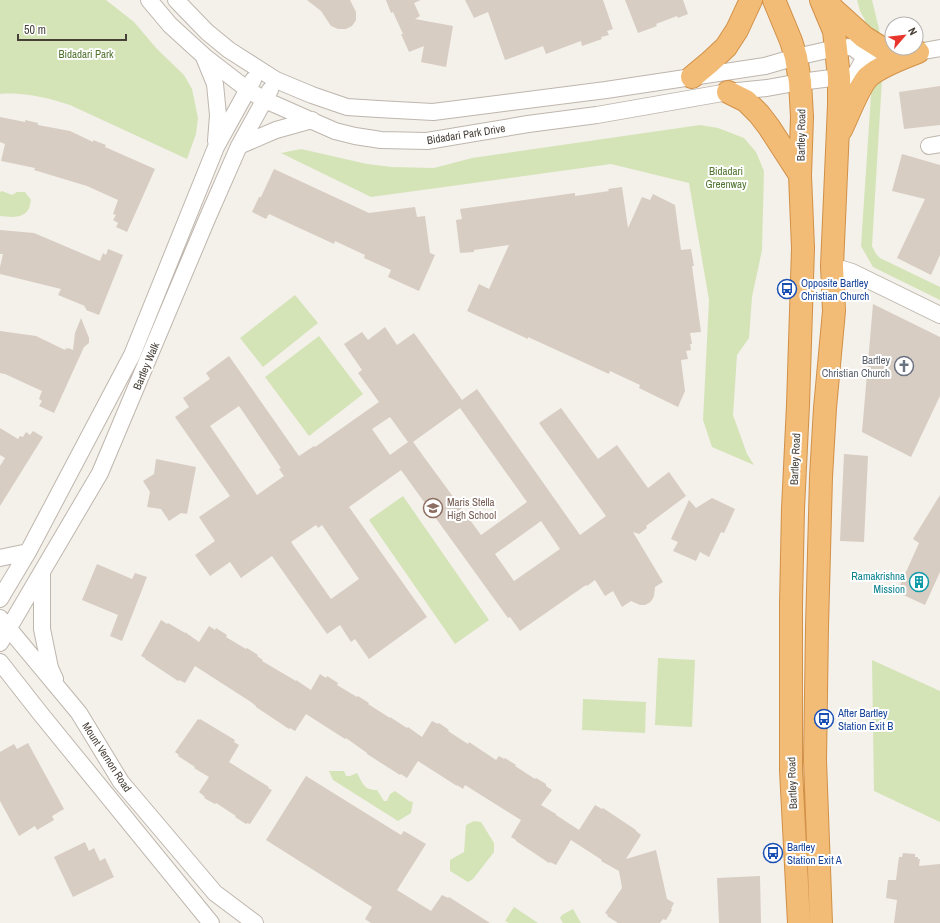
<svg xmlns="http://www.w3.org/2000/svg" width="940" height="923" viewBox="0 0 940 923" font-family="'Archivo Narrow',sans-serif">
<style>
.green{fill:#d4e4b7}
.building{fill:#d7cdc3;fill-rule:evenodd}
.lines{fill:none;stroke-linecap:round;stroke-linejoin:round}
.minor-casing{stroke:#beb6ad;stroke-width:18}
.highway-casing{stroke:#d19047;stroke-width:24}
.minor{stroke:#fff;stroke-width:16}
.highway{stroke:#f2bc77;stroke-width:22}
.labels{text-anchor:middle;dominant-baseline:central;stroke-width:4;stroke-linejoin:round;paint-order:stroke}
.park-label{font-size:11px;fill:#517430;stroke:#fff}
.street-label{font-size:11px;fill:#474039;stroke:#fff}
.transit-label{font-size:11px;fill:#164399;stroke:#fff;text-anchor:start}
.worship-label{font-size:11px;fill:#5b616d;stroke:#fff;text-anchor:end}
.education-label{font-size:11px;fill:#785e54;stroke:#fff;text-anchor:start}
.culture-label{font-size:11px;fill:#0d838f;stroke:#fff;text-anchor:end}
</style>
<rect width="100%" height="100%" fill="#f4f0ea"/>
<!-- green -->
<path class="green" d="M0,0H106L134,22L157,49L184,75L192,89L198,118L196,134L187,159L70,105C48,98 24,92 0,94Z
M857,0H872L879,29L882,79L872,246L876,254L880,258L940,287V300L873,267L861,246L871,95L865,20L860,11Z
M700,125L718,128L744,138L756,152L764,171L762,250L752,297L749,338L737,355L733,415L747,454L754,465L712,447L703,420L709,300L689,183L611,164L371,197L281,153L301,149L367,164L392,167L434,168L472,158Z
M2,191L12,195L17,192H25L31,200C30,203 30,208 28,210C22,219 10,217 0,216V192Z
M295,295L318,323L263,367L240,338Z
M319,336L363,394L309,436L265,377Z
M403,496L489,620L455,644L369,520Z
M658,658L695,660L692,727L655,725Z
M872,660L940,691V822L874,791Z
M583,699L646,702L645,733L582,730Z
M329,771H344L346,776H350L357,773C363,783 363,790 377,790L384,801H387L390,794L395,791L409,801L413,802L411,813L398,821L333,780Z
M474,821L481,822L494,843V852L473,879L468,882L450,871V860L464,852L466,825Z
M514,907L538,923H509L505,921Z
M573,909L581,923H563L560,918L562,915Z"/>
<!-- building -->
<path class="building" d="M307,0H350L356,12V20L352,26L346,29H338L331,26L321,11Z
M386,0H421L414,3L420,16L415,19L453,26L446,67L421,62L424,46L409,52L401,34H403L393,12L391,13Z
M465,0H603L613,29L607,31L609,35L601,37L602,39L582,46L581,41L546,54L543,46L505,60L488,12L474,18Z
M625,0H683L688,14L678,18L677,16L656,24L657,26L638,33Z
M940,86V125L904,129L899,92Z
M0,117L25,122V120L38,123V125L70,131L93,142V140L106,145L105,147L155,169L127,232L116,227L118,223L113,220L116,215L113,214L118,200L87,186L34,170L35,168L1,161L5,144L0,142Z
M902,154L940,165V255L931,275L897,258L925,199L892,191Z
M274,169L369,213L415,207L417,217L425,216L430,253L435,255L419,291L388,277L391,270L364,258L365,255L335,241L334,244L269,214L266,219L252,212L259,197H261Z
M622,187L628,228L642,197L650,200L653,194L675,205L681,250L691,249L694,266H692L701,332L690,333L692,344H690L691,350L686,351L688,359L681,360L685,391L678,407L639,388L640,385L610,371L609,374L528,337V339L467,311L479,284L489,289L509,245L474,250V252L460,253L456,220L462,219L460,209L575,193V196L609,191L608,189Z
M0,230L34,233L100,261L103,253L106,255L108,249L123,255L99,315L86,310V308L84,307L85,306L58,295L61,289L0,274V267L3,254H0Z
M873,304L940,337V396L911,457L862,432Z
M81,318L89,338V343L84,347L54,413L39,406L42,401L39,399L42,391L5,374L0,373V331L36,336L65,350L66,348L68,349V348L73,350L75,333Z
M385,327L397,345L414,333L462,400L477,389L580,535L606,516L539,423L561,408L598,459L617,445L648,488L669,472L686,496L646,526L647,528L639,534L633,532L663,582L655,587L654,596L652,600L649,603L645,605H640L631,601L622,607L613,591L605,596L595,580L587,586L586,585L520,631L510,617L508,618L401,470L349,507L427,617L369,659L355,639L351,642L340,625L327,634L272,556L241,578L230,562L210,576L195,555L215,541L199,517L230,496L175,417L189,407L183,398L210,379L206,373L229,356L299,456L314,446L315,447L379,402L358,373L362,370L344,344L362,332L368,340ZM239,406L281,468L279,469L284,476L257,495L210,426ZM460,408L527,502L481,535L413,442ZM390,417L408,442L390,455L372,429ZM541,521L560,549L514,581L495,554ZM316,525L318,528L322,525L359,579L331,599L291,542Z
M0,428L18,439L20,436L23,437L26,432L30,435L33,431L43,437L0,506V466L5,458L0,455Z
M844,454L868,456L864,542L840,541Z
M156,459L196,467L187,514L181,513L169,521L161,509L147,507L150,492L143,481L154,474Z
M940,495V572L925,605L897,592L919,543L913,539Z
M712,498L735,509L724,533L721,532L709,557L700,552L696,561L673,551L678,542L671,539L689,500L696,508Z
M97,564L132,579L135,573L147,577L122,641L110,636L118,615L82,600Z
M161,620L167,624L168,623L185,633V632L199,642L209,626L215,630L216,628L227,635L226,637L246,649L247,648L258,655L257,656L263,660L262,661L296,681V680L311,690L320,674L326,678L327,676L338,683L337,685L357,697L358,696L369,703L368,704L390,718V717L407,728L408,727L422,737L432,721L438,724L439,723L449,730L448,731L468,744L469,742L496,760L499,756L504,759L505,758L516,765L515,766L535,779L536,778L546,784V786L552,790L541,805L556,814V815L579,830L595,805L602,809L603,808L636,830V831L641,835L626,859L656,850L667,899L674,903L671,909L672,910L666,920L663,919L660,923H618L607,916L608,915L605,913L622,888L619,871L601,861L602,860L571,840L556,865L550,862L549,863L516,841V840L511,837L521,820L465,785L463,789L457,785V786L418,761L407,778L401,774L400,775L367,754V753L346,738L345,739L306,714L295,731L290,728L289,729L256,707V706L251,702L195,666L185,683L179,680L178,681L145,659V658L141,656Z
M198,719L200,720V719L235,740L234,742L239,745L229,762L269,787L268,788L272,790L250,824L247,823L246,824L235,817L236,816L216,803L215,804L204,798L205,797L199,792L209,777L194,768L195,767L178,756L179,755L175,752Z
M28,743L64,809L52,816L54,820L37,830L35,826L19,836L0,801V752L14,744L17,749Z
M306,776L401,835L404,831L426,844L397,890L431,911L442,895L448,898L449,897L490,923H371L365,919L372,907L266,840Z
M85,842L89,851L94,848L100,861L105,858L114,877L73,897L54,857Z
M903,853L915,854V857H918V859H920L919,866L940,864V923H894L897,900L886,898L888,880H896L899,857H902Z
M760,876L761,923H719L717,878Z"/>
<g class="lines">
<!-- minor casing -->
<g class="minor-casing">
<path id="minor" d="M149,0L170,25L204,56L248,90L265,100L335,131L355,136L381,140L427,141L528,124L597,115L728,92L767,88L800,82L855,75L865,57
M176,0L207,32L229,50L276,80L312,95L347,107L378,109L433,112L606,90L765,66L796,57L836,48L852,47L865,57L918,52L940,48
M204,57L215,84L218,115L216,141
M239,146L276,130L312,120
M929,146L940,144
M832,266L852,272L940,315
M0,558L28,552
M42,572V629L50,668L55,679
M0,599L28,552L132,355L216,147L253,80
M0,618L79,713L121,782L215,893L255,923
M0,643L100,473L207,219L239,146L270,90
M0,662L40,713L211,923"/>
</g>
<!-- highway casing -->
<g class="highway-casing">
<path id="highway" d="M774,0L791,41L796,57L800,82L802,117L800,175L803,248L798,405L793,509L791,604V770L799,923
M827,0L833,9L864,37L891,54
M692,77L710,62L726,47L737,30L751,0
M728,92L746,101L759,114L769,127L800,175
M841,130C848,116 858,88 868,77C880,66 903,58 918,52
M821,923L815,760L817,627L821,477L825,408L834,311L832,266L839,105V77L834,31L821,0"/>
</g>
<!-- minor -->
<use href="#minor" class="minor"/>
<!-- highway -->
<use href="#highway" class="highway"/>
</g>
<!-- icons -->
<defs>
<g id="bus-ring" transform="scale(1)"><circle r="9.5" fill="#fff" stroke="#1a4fb4" stroke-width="1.5"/><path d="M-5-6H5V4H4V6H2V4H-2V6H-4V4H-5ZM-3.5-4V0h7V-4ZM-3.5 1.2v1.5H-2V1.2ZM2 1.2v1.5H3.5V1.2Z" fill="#1a4fb4"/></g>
<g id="church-ring" transform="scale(1)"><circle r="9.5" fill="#fff" stroke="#6b7280" stroke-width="1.5"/><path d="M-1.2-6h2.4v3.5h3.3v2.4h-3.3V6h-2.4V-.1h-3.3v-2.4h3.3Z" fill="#6b7280"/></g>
<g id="school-ring" transform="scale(1)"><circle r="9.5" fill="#fff" stroke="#8d6e63" stroke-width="1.5"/><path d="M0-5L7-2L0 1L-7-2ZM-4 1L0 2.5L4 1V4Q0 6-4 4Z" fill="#8d6e63"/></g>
<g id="building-ring" transform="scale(1)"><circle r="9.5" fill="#fff" stroke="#0f9aa8" stroke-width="1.5"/><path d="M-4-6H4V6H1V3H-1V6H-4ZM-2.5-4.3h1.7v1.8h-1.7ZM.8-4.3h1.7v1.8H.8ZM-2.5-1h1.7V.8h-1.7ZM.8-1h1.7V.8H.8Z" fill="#0f9aa8"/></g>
</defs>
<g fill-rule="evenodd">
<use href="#bus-ring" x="787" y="289"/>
<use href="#church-ring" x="904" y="366"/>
<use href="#school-ring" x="433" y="508"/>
<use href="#building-ring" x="919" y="582"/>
<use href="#bus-ring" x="824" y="719"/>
<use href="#bus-ring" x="773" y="853"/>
</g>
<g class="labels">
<!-- park labels -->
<g class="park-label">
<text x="86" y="54">Bidadari Park</text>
<text x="726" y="171">Bidadari<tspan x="726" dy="13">Greenway</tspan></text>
</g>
<!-- street labels -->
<g class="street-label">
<text transform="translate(466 134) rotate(-9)">Bidadari Park Drive</text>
<text transform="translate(801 135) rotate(-89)">Bartley Road</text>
<text transform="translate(146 366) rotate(-67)">Bartley Walk</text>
<text transform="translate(795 459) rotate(-87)">Bartley Road</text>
<text transform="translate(107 757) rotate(57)">Mount Vernon Road</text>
<text transform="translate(792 783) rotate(-92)">Bartley Road</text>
</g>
<!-- transit labels -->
<g class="transit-label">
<text x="801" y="283">Opposite Bartley<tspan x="801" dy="13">Christian Church</tspan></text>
<text x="838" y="713">After Bartley<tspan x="838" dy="13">Station Exit B</tspan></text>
<text x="787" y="847">Bartley<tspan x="787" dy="13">Station Exit A</tspan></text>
</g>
<!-- worship labels -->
<g class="worship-label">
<text x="890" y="360">Bartley<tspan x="890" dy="13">Christian Church</tspan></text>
</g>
<!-- education labels -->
<g class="education-label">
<text x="447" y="502">Maris Stella<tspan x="447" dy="13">High School</tspan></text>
</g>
<!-- culture labels -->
<g class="culture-label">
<text x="905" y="576">Ramakrishna<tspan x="905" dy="13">Mission</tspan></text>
</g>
</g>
<!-- north arrow -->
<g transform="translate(904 36) rotate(62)"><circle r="19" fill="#ffffff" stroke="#b5b3b0"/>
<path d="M0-3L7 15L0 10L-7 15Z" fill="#e8362d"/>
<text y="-6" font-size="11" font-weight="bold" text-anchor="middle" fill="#474039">N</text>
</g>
<!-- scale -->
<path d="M18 34v6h108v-6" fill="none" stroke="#474039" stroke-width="2"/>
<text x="24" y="34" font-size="12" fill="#474039" stroke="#ffffff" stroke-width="3" paint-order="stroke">50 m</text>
</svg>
